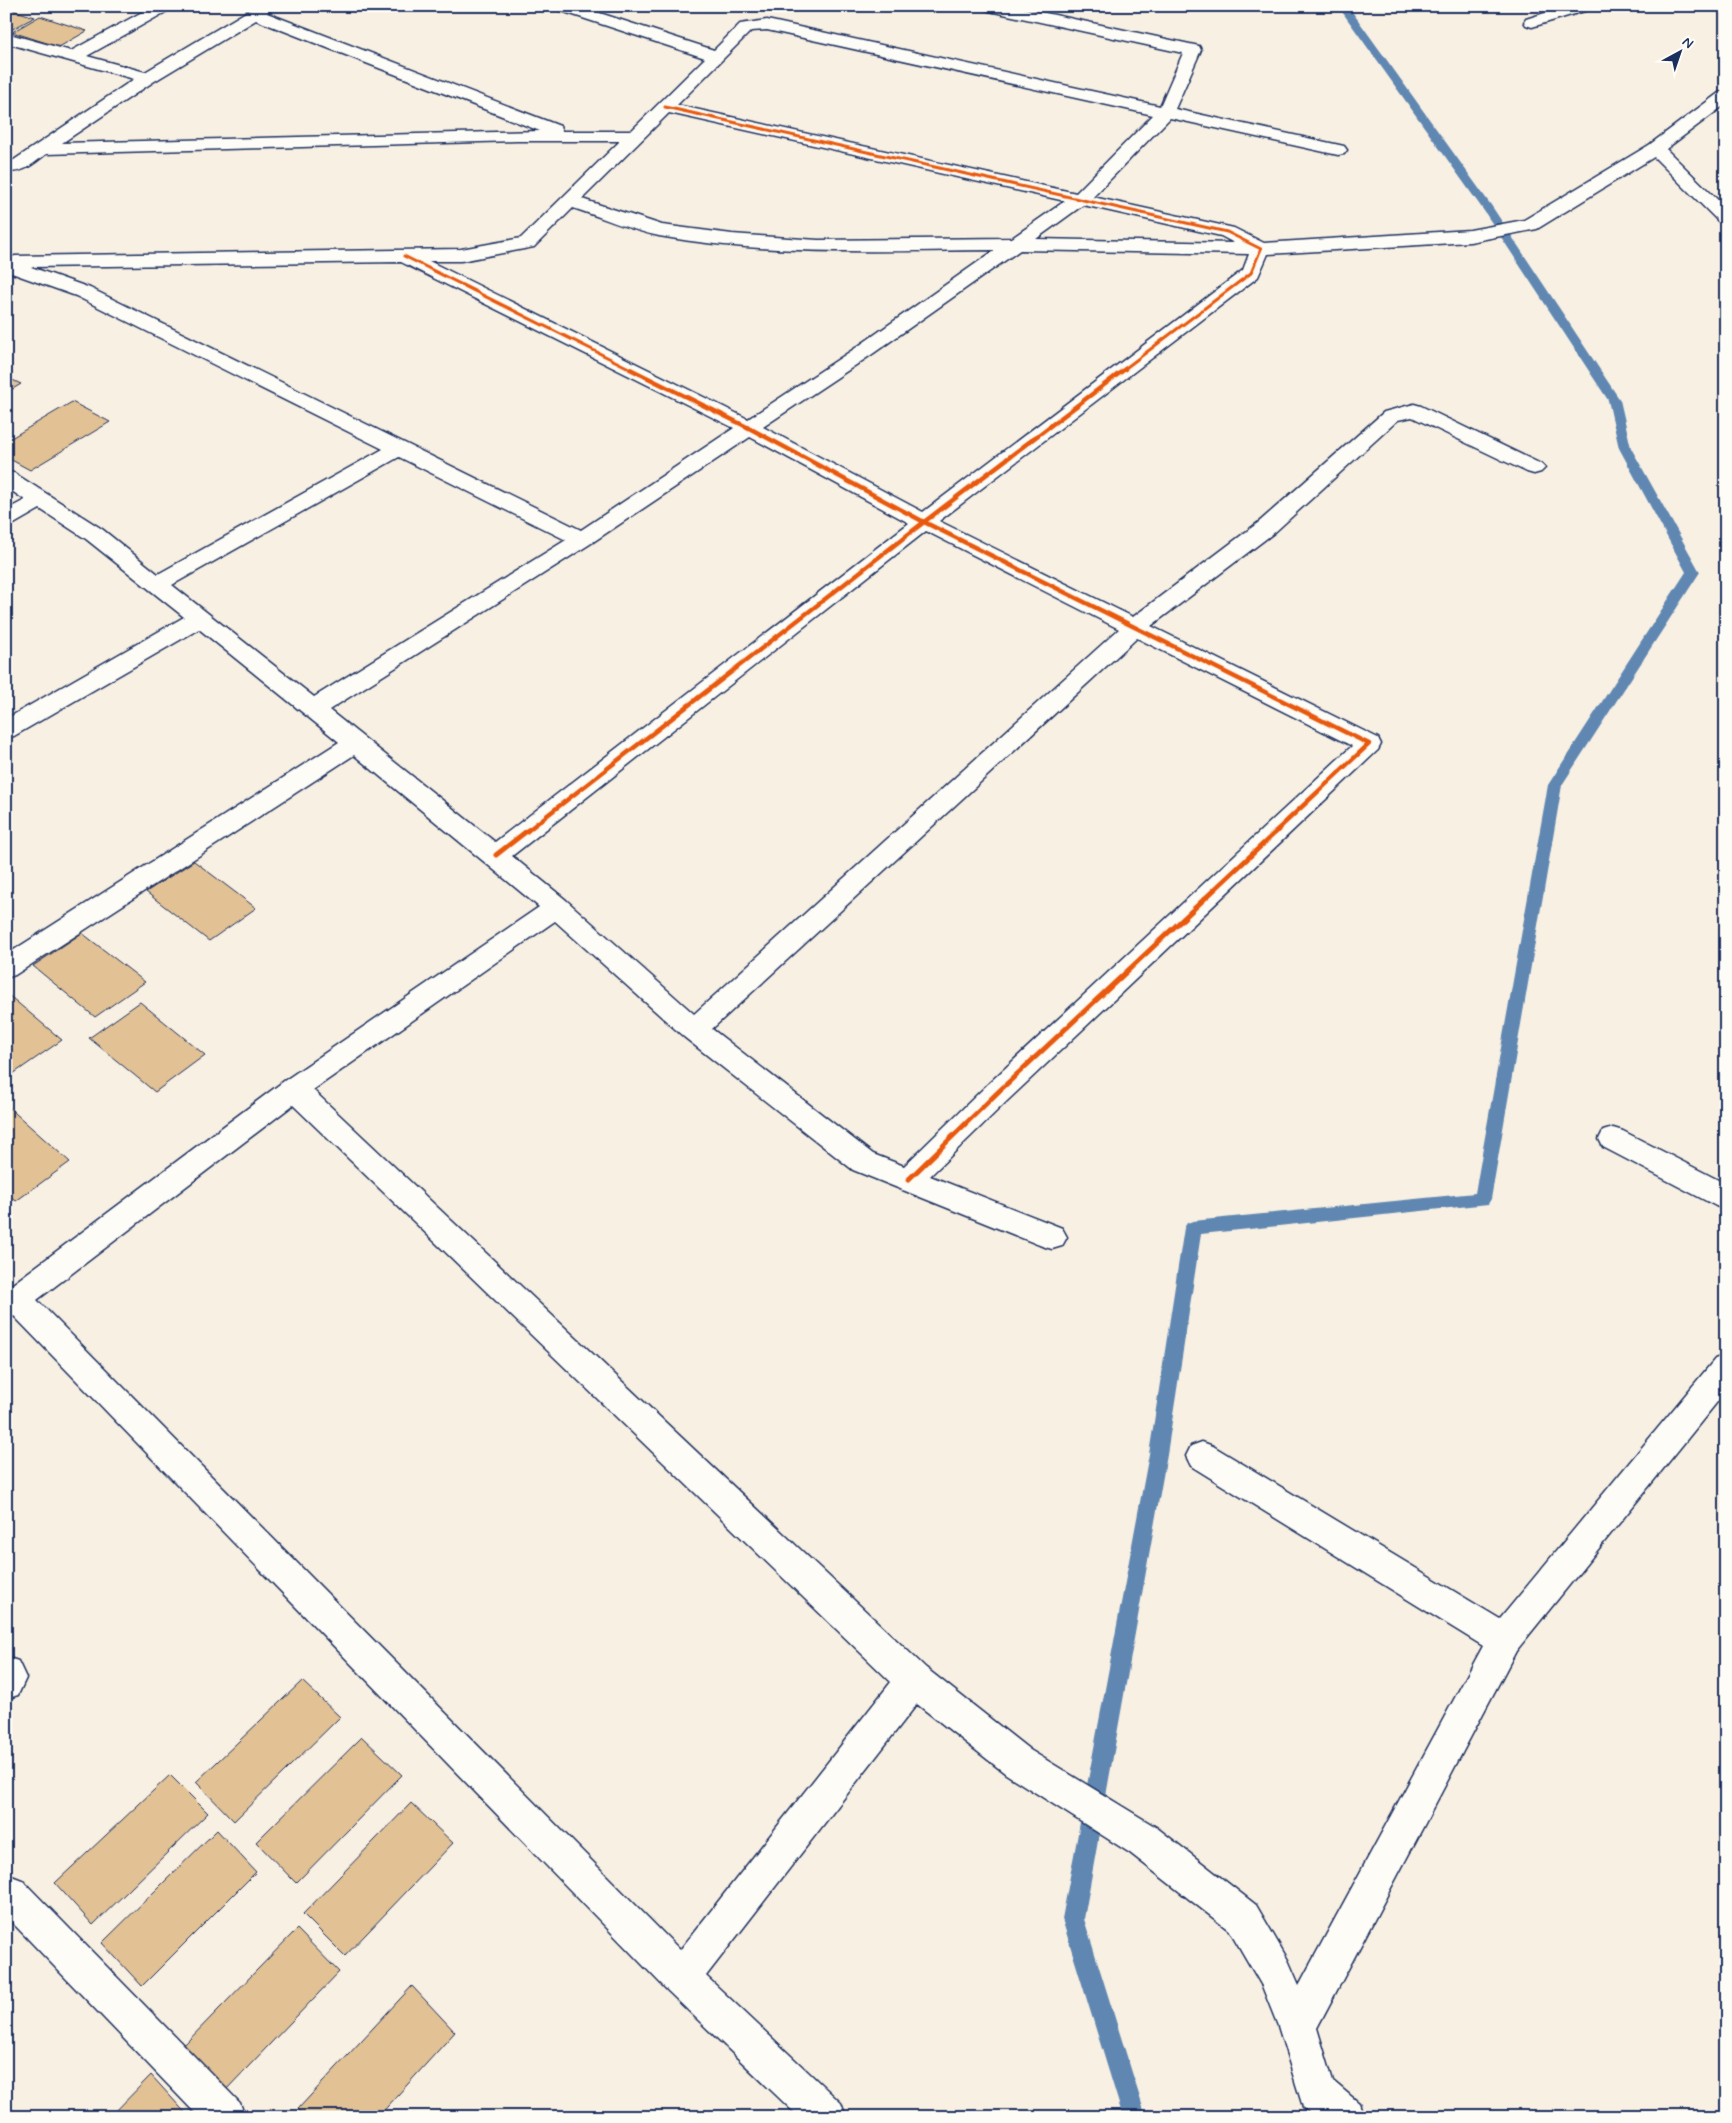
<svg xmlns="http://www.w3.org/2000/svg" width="1732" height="2123" viewBox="0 0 1732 2123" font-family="Mynerve,sans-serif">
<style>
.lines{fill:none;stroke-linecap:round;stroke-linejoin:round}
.stream{fill:#5f87b2;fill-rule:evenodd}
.building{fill:#e2c194;stroke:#1b2f5e}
.minor-casing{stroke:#1b2f5e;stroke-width:3}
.minor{fill:#fdfcf7;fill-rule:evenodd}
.cycleway-far2-casing{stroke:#fdfcf7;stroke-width:5}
.cycleway-far1-casing{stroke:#fdfcf7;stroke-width:7}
.cycleway-casing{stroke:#fdfcf7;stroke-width:8}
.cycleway-far2{stroke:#e8590c;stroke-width:3}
.cycleway-far1{stroke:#e8590c;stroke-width:4.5}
.cycleway{stroke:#e8590c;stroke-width:5}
</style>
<rect width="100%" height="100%" fill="#f8f0e3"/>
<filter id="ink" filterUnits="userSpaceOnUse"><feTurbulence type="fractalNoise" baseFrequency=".02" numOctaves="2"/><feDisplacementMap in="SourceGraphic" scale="10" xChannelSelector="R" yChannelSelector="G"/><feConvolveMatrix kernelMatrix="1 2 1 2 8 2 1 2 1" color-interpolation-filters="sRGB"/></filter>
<g filter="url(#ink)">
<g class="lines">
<!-- stream -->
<path class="stream" d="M1338,6H1348L1493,208L1620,400L1631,448L1700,572L1562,785L1491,1199L1488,1204L1201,1234L1167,1454L1084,1919L1146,2117H1123L1062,1919L1149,1454L1184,1228L1187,1223L1193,1221L1475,1193L1548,785L1686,572L1619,448L1608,400L1484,211Z"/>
</g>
<!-- building -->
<path class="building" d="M6,8L35,17L7,32Z
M40,16L87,31L59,47L12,32Z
M6,377L21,384L6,393Z
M72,402L110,422L30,470L6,457V441Z
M194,861L256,908L209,941L146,892Z
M82,933L145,982L95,1017L33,966Z
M6,993L62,1040L10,1076L6,1073Z
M140,1002L205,1055L155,1092L89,1038Z
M6,1105L70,1162L16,1201L6,1192Z
M302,1681L340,1717L234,1821L196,1782Z
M362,1737L402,1775L296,1883L256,1842Z
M170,1775L208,1813L93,1925L55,1883Z
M411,1803L453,1843L345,1956L303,1914Z
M217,1830L256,1872L142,1986L102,1943Z
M297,1929L339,1972L223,2093L181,2048Z
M412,1986L455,2032L378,2117H305L298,2109Z
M151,2075L189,2117H110Z"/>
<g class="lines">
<!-- minor casing -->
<g class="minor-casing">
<path id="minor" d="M153,6H173L171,9L87,56L145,72L256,6H276L267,13L560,126L562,131H631L705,58L555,9L553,6H578L714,50L740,24L767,20L1160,106L1183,53L989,11L983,9L981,6H1013L1199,46L1201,50L1175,109L1344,146L1347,150L1344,154L1338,155L1170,118L1093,197L1234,228L1264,243L1470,230L1524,220L1649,145L1720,92L1726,91V104L1666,149L1726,208V223L1719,222L1654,157L1537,229L1470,242L1268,254L1258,277L939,521L1133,617L1259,522L1384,412L1414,404L1421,406L1541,464L1545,468L1541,472L1534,474L1527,472L1412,417L1398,420L1275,532L1151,626L1378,738L1381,744L1378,750L1007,1101L930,1176L1062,1228L1067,1237L1062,1246L1052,1249L1042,1246L853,1170L684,1037L555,921L313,1090L926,1668L1030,1750L1156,1827L1256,1905L1288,1960L1299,1985L1483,1646L1191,1466L1186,1456L1191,1446L1202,1442L1213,1446L1500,1619L1715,1359L1726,1355V1391L1516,1651L1317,2028L1333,2081L1359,2103L1364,2117H1315L1303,2107L1278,2026L1262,1986L1230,1931L1130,1853L1006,1774L917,1704L706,1976L841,2103L846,2117H799L668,1991L14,1316L6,1319V1289L284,1081L539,907L354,755L15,975L6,978V955L339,742L199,629L14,736L6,738V719L184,617L86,539L40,509L14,524L6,526V510L25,500L6,487V472L14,473L102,529L158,574L383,449L76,296L6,271V259L15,256L461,249L521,238L620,141H517L46,154C34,163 22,175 6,171V161L11,162L134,79L6,43V33L71,51ZM256,20L540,131L62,143L153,82ZM767,30L1153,115L1076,193L677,105L751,31ZM669,113L1065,201L1012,238L818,240L732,234L662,225L582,199ZM1083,205L1221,236L1234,243L1036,239ZM573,208C601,217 630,230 659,236C770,256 883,251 995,250L857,347L748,419L429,261H461L534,247ZM1020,250L1249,254L1243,270L923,512L763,427L871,355ZM401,262L734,428L581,530L90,288L31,267ZM750,437L909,523L495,842L329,710L590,544ZM399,457L566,540L314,697L172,585ZM926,531L1119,629L694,1014L566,900L512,856ZM1137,638L1352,746L987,1085L904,1166L873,1154L712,1029ZM293,1105L891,1682L680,1950L37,1300Z
M1567,6H1593L1591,9L1532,27L1526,25L1524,22L1526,19Z
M1613,1128L1623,1131L1726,1184V1210L1716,1206L1603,1147L1599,1139L1603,1131Z
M6,1657L18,1661L26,1678L18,1695L6,1699Z
M9,1875L22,1880L240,2103L245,2117H199L6,1916V1876Z"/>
</g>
<!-- minor -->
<use href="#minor" class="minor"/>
<!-- cycleway-far2 casing -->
<g class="cycleway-far2-casing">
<path id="cycleway-far2" d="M665,107L1227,232L1261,249L1251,273L1123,370
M404,256L633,370"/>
</g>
<!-- cycleway-far1 casing -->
<g class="cycleway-far1-casing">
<path id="cycleway-far1" d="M630,369L749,428L924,522L1369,744L1276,831
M527,831L924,522L1125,369"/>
</g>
<!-- cycleway casing -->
<g class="cycleway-casing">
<path id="cycleway" d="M496,855L528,830
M908,1180L997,1093L1278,830"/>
</g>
<!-- cycleway-far2 -->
<use href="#cycleway-far2" class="cycleway-far2"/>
<!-- cycleway-far1 -->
<use href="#cycleway-far1" class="cycleway-far1"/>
<!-- cycleway -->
<use href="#cycleway" class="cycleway"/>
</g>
</g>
<!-- margin -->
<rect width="1732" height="2123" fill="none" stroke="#fdfcf7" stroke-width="25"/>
<rect x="12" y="12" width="1707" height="2098" fill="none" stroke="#1b2f5e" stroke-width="2" filter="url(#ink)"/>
<!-- north arrow -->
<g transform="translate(1680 52) rotate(40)" stroke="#fdfcf7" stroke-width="4" paint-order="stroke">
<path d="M0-4L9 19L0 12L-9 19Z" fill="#1b2f5e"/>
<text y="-8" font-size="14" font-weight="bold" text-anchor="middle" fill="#1b2f5e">N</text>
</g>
</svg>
